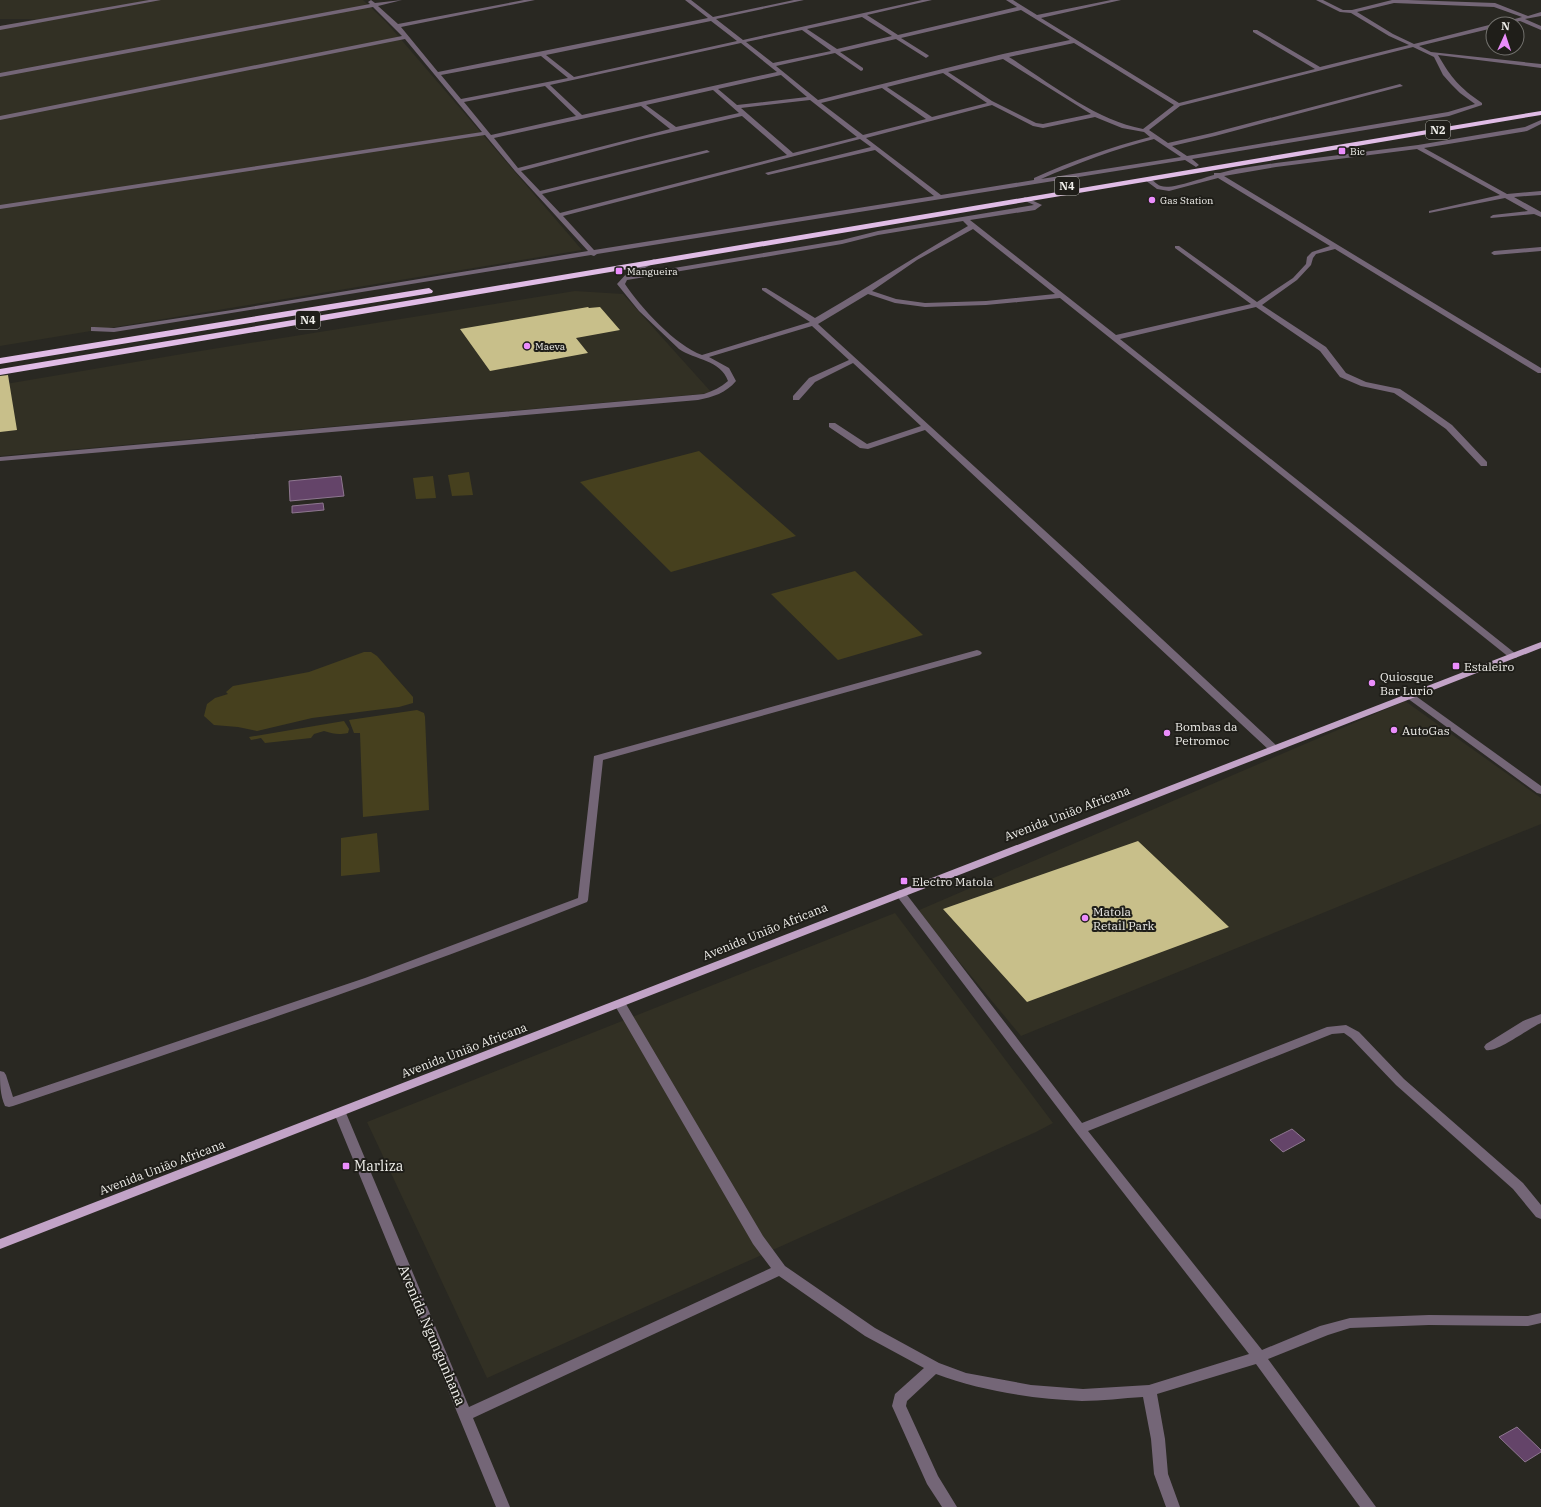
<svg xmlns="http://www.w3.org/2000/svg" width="1541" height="1507" viewBox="0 0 1541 1507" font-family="'IBM Plex Serif',serif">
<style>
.built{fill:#323024}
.green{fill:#46401e}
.water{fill:#644469;stroke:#8e7790}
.building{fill:#c8bf8a}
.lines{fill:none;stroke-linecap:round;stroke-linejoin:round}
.minor{fill:#746677;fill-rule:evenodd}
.major{fill:#c2a3c7;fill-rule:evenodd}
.highway{fill:#e0bce6;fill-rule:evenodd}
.poi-dot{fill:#eb8dfc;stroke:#1f1e19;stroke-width:1.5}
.labels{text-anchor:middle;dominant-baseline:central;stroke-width:4;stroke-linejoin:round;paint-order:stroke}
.far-poi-label{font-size:10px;fill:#efeeea;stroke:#1f1e19;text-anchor:start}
.shield{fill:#1f1e19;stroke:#b1b0ab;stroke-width:1}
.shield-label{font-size:11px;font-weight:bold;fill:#efeeea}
.poi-label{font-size:12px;fill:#efeeea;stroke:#1f1e19;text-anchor:start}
.street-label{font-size:12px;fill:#efeeea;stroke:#1f1e19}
.near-poi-label{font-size:14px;fill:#efeeea;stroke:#1f1e19;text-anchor:start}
.near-street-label{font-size:14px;fill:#efeeea;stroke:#1f1e19}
</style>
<rect width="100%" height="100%" fill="#292822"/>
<!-- built -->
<path class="built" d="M0,0H363L386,22L582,250L0,346V26L36,19H0Z
M575,291L623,294L712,393L0,456V385L188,353Z
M1405,701L1541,798V824L1021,1036L917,911Z
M895,913L1053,1123L1036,1132L487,1378L367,1122Z"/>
<!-- green -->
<path class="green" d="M699,451L796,536L671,572L580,482Z
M469,472L473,495L452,496L448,475Z
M433,476L436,498L416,499L413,478Z
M855,571L923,635L838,660L771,594Z
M364,652H371L377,656L413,697V703L399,707L312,718L257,731L238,727L214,725L204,716L207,704L215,698L228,694L226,692L233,686L309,672Z
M417,710L424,713L425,717L429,810L363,817L360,733H354L349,720Z
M344,721L349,729L348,733C338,735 334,734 324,731L314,734L311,738L265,743L261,738L251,740L249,737Z
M377,833L380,872L341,876V838Z"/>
<!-- water -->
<path class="water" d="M341,476L344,496L290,501L289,481Z
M323,503L324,510L292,513V506Z
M1292,1129L1305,1140L1283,1152L1270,1140Z
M1517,1427L1541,1450V1452L1525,1462L1499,1437Z"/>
<!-- building -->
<path class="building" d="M588,307L589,308L600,307L620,330L576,338L588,353L490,371L460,329Z
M8,375L17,430L0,432V376Z
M1138,841L1229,927L1027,1002L943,909Z"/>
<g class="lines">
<!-- minor -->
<path class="minor" d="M149,0H161L0,30V26Z
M371,0L375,3L402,0L378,6L398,24L524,0H535L401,27L438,72L708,18L685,0H691L713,17L794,0H804L716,19L743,40L922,0H932L867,15L898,35L1017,7L1006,0H1013L1037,15L1111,0H1121L1041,18L1179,103L1315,69L1253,32V30H1257L1320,67L1409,45L1389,36L1351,13L1340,12L1316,0H1323L1343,10H1352L1392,0H1408L1495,3L1528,16L1541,12V16L1525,19L1541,26V30L1520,21L1507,24H1497L1522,17L1494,7L1394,3L1357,12L1393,34L1414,44L1493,24V28L1419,46L1431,52L1541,64V68L1438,55C1452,79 1459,87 1482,103V105L1449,116L1192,159L1199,165L1196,167L1185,160L597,254L594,256L591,255L114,332L91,331V327H94L114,328L232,310L588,251L515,171L485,135L0,209V205L482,132L405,39L0,120V116L402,36L373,7L0,77V73L370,4L368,2ZM1021,10L1070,40L1003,54L818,100L776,66L835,53L861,71L863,70V68L840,52L896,39L926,58L929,56L928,55L901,38ZM862,17L892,36L837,49L807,29ZM711,21L737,41L574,77L546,55ZM802,30L831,51L773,63L746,42ZM741,43L777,72L582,115L550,85ZM1074,43L1174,105L1143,129C1095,120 1050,83 1009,57ZM1413,47L1434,57L1443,75L1451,84L1460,93L1475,104L1448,112L1187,156L1172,146L1215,136L1403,86L1400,84L1212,133L1168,143L1149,130L1180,106ZM541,56L568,78L461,99L441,75ZM1003,59L1091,114L1043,124L1036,123L992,101L948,72ZM943,73L987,103L932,117L887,87ZM781,75L807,97L737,105L718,89ZM545,86L576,116L491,135L464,102ZM882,88L926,119L863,135L821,103ZM713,90L739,113L676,127L646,105ZM810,100L857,137L793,153L741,108ZM992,105L1033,126L1043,128L1095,117L1122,128L1144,132L1150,137C1110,147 1072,161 1034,178V180L941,195L866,138ZM641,106L670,129L518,168L494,138ZM742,116L787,155L560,213L542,194L710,152L707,150L540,191L521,171L638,140ZM860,139L871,147L765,173L768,175L875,150L934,196L594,250L563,216ZM1154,139L1181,157L1041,179C1078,163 1115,149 1154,139Z
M1541,120V124L1527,131L1424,148L1507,194L1541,191V195L1514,197L1541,212V217L1534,214L1491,218L1490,217L1493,215L1528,211L1505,198L1429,213V211L1500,195L1417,149L1276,167L1224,176L1541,368V373H1538L1335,249L1316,254L1313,258L1311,265L1297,280L1262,305L1326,347L1346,373L1366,382L1400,389L1418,401L1452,425L1487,462V466H1481L1446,429L1412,405L1394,393L1361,386L1340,377L1320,351L1256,307L1120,339L1516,654L1518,656L1516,658H1510L1060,298L986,305L925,307L895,303L868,294L818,324L1077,560L1277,746L1278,748L1277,750H1269L925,430L868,449L860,448L829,427V423H835L867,444L921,426L853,363L815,382L799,400H793V396L809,378L849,360L812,326L709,357L729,368L736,381C726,393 713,397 698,400L0,461V457L704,394C713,391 721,387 728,381C721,360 695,360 679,349L639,311L617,284L628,272L654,259L657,261L656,262L632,275L842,240L878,231L1034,205L1023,200L1022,199L1025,197L1042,205L1035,210L970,220L1116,335L1251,304L1175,248V246H1179L1257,302L1293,278L1306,264L1307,257L1312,252L1330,246L1218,178L1169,191L1157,189L1145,180V178C1152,177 1155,184 1161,186C1171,190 1202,178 1214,175V173H1220L1236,169L1276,163L1418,145L1525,127ZM963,221L968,226C917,255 867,288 815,318L766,288H762V290L810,322L702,355C676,346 640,307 625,284L627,280L842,244L878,235ZM973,229L1055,294L986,301L925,303L896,299L872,291L917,260Z
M1541,247V251L1494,255L1491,253L1494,251Z
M977,650L980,651L982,653L980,655L603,760L588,900L587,902C398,977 206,1041 13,1106L9,1107L5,1106C0,1095 0,1083 0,1071L4,1072L6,1075L13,1097L365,978L578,898L594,756Z
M1410,693L1413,694L1541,786V794L1537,793L1407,698L1405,696Z
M900,890L904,891L1082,1123L1327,1027L1346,1025L1359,1032L1404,1079L1523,1183L1541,1205V1219L1536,1217L1513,1189L1396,1085L1351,1038L1344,1033L1332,1034L1088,1131L1262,1350L1320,1326L1350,1318L1429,1315L1528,1316L1541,1313V1323L1528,1326L1429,1325L1350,1328L1328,1335L1268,1359L1376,1507H1360L1256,1364L1157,1394L1165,1439L1168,1474L1180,1507H1166L1154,1474L1151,1439L1143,1397C1123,1398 1102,1401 1082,1401C1033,1399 982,1391 936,1374L907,1401L906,1406L938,1476L957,1507H942L927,1484L892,1406L895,1394L924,1368L865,1336L779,1276L473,1418L510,1507H496L334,1113L336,1110L340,1109L344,1110L346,1113L469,1407L771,1268L753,1244L614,1004L616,1001H624L626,1004L763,1236L785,1266L875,1328L939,1363L966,1373L1031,1385L1083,1389L1149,1385L1249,1354L1076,1132L896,895L895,893Z
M1541,1014V1023C1529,1028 1497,1053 1486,1050L1484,1047L1486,1044L1523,1021Z"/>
<!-- major -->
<path class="major" d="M1541,642V648L0,1249V1239Z"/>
<!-- highway -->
<path class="highway" d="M1541,111V115L0,375V369Z
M429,288L433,291L432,293L0,364V358Z"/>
</g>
<!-- markers -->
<g class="poi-dot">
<rect x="1338" y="147" width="8" height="8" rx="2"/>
<circle cx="1152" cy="200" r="4"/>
<rect x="615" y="267" width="8" height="8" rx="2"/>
<circle cx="527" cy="346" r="4"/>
<rect x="1452" y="662" width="8" height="8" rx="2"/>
<circle cx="1372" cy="683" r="4"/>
<circle cx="1394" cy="730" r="4"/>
<circle cx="1167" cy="733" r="4"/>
<rect x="900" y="877" width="8" height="8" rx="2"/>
<circle cx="1085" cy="918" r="4"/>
<rect x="342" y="1162" width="8" height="8" rx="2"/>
</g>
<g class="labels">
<!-- far-poi labels -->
<g class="far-poi-label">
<text x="1350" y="151">Bic</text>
<text x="1160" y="200">Gas Station</text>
<text x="627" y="271">Mangueira</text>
<text x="535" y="346">Maeva</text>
</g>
<!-- shield labels -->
<g class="shield">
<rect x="1426" y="121" width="24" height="18" rx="3"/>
<rect x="1055" y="177" width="24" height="18" rx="3"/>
<rect x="296" y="311" width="24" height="18" rx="3"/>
</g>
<g class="shield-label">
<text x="1438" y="130">N2</text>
<text x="1067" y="186">N4</text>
<text x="308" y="320">N4</text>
</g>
<!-- poi labels -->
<g class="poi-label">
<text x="1464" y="666">Estaleiro</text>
<text x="1380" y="676">Quiosque<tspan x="1380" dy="14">Bar Lurio</tspan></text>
<text x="1175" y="726">Bombas da<tspan x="1175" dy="14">Petromoc</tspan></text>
<text x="1402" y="730">AutoGas</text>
<text x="912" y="881">Electro Matola</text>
<text x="1093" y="911">Matola<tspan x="1093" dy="14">Retail Park</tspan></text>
</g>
<!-- street labels -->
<g class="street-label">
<text transform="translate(1067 813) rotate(-21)">Avenida União Africana</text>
<text transform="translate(765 931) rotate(-22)">Avenida União Africana</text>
<text transform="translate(464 1050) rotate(-21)">Avenida União Africana</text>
<text transform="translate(162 1167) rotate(-21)">Avenida União Africana</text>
</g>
<!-- near-poi labels -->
<g class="near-poi-label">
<text x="354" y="1166">Marliza</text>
</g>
<!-- near-street labels -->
<g class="near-street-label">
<text transform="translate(432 1335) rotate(67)">Avenida Ngungunhana</text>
</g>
</g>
<!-- north arrow -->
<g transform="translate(1505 36) rotate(3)"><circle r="19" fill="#1f1e19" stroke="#72716d"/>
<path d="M0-3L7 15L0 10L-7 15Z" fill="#eb8dfc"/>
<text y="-6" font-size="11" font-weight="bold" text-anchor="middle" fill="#efeeea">N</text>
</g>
</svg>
